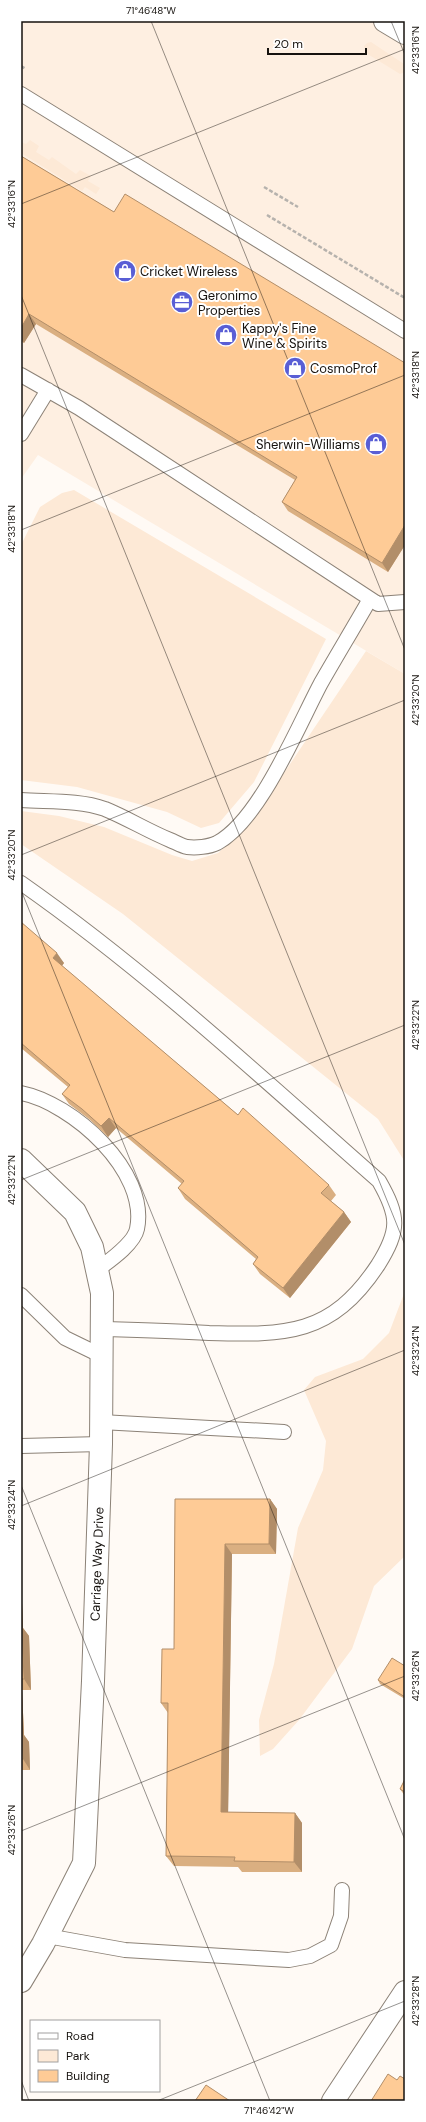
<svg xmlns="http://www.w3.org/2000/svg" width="426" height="2122" viewBox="0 0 426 2122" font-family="'DM Sans',sans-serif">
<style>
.built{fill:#feefe1}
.green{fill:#fde9d6}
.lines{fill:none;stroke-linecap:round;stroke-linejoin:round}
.lane-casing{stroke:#8c8277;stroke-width:16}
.street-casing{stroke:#8c8277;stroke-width:24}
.path{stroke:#b6b2ad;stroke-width:2.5;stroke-dasharray:4 2;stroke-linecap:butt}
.lane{stroke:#fff;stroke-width:14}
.street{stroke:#fff;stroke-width:22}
.wall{fill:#daaf81}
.shaded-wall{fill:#b28e69}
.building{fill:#fecb96;stroke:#b28e69}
.ticks{fill:none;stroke:#16120e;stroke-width:1;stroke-opacity:0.45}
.labels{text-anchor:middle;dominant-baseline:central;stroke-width:4;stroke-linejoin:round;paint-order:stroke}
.poi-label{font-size:13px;fill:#16120e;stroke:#fff;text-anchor:start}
.street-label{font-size:13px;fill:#16120e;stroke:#fff}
.neatline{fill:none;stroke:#16120e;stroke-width:1.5}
.ticks-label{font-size:10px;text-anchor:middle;fill:#16120e}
</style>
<rect width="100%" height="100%" fill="#fffaf5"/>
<!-- built -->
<path class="built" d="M21,21H405V674L38,455L21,479Z"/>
<!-- green -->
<path class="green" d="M371,42L404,64L405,72L400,74L366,53L364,46L367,43Z
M30,140L39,146L36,152L49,160L52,157L76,174L80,170L91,176L88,181L100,188L96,194L85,187L82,191L21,153V142L26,144Z
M74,490L326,639L254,782L219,823L201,828L167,812L77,787L21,780V545L40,507L62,493Z
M366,651L405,674V1162L378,1119L123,914L21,844V811L59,816L104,827L172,855L192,861L218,853L249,825Z
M405,1291V1556L374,1586L352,1649L299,1720L273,1749L260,1756L259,1720L274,1664L298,1528L323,1470L326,1441L304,1390L315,1377L363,1359L389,1333Z"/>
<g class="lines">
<!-- lane casing -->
<g class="lane-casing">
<path id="lane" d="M21,94L405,331
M21,375L79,408L378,604L405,602
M21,434L48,390
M21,800C48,802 79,800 105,809C127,818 148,831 170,840C175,842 182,846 187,847C196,848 209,847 217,843C260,820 298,726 321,683C337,655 354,627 370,599
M21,883C148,972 263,1079 379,1181C399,1216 400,1230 378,1265C331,1336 286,1335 209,1333C173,1331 137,1330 102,1329
M21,1093C72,1103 149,1171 137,1229C134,1244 109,1261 97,1270
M21,1295L65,1338L102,1356
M101,1422L284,1432
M21,1446L101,1444
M47,1936L125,1950L289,1960L310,1956L331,1945L341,1916L342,1890"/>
</g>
<!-- street casing -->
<g class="street-casing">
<path id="street" d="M385,21L405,33
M21,1160L75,1212L92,1247L102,1293L101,1444L93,1681L84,1863L43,1944L21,1981
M333,2101L405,1992"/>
</g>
<!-- path -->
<path class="path" d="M21,66L26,69
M264,187L298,207
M267,215L405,298"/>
<!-- lane -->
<use href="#lane" class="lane"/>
<!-- street -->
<use href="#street" class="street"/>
</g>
<!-- wall -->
<path class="wall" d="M21,156L114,212L405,363V545L388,572L288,511L282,502L295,480L36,324L24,343L21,341Z
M21,922L64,963L62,966L238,1115L329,1185L336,1195L331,1201L344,1212L351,1222L290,1298L260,1274L253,1264L256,1259L185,1199L178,1188L182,1184L116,1128L108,1137L89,1119L69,1104L62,1094L68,1087L21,1048Z
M175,1499H270L277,1509L276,1554H232L228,1812L295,1813L302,1823V1872H242L238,1867L174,1866L166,1856L168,1713L161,1703L174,1649Z
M21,1578L23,1628L29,1636L31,1690H22L24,1735L29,1742L30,1770H21Z
M405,1666V1699L380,1684L378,1680Z
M405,1779V1796L400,1789Z"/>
<!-- shaded-wall -->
<path class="shaded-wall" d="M29,314L36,324L24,343L21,338V328Z
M405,525V545L388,572L382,563Z
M57,953L64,963L60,968L53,958Z
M109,1118L116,1128L108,1137L101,1126Z
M344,1212L351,1222L290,1298L283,1288Z
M270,1499L277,1509L276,1554L269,1544Z
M225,1544L232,1554L228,1822L221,1812Z
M21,1578L23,1628L29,1636L31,1690L24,1679L21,1633Z
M21,1688L22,1690L24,1735L29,1742L30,1770L23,1759L21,1738Z
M295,1813L302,1823V1872L294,1862Z"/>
<!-- building -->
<path class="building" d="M21,156L114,212L125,194L405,363V525L382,563L282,502L297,477L29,314L21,328Z
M21,922L57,953L53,958L238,1115L243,1108L329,1185L321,1193L344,1212L283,1288L253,1264L258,1257L178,1188L184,1181L109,1118L101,1126L82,1109L62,1094L70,1085L21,1043Z
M175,1499H270L269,1544H225L221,1812L295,1813L294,1862L234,1861L235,1857L166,1856L168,1703H161L162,1649H174Z
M21,1626H22L24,1679H21Z
M392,1658L405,1666V1697L378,1680Z
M21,1732H22L23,1759H21Z
M405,1779V1792L400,1789Z
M388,2074L397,2080L400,2076L405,2079V2101H371Z
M206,2085L230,2101H195Z"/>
<!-- ticks -->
<path class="ticks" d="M151,21L405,650M391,21L405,55M21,204L405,49M21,295L405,1245M21,530L405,375M21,855L405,700M21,890L405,1840M21,1180L405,1025M21,1485L270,2101M21,1506L405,1350M21,1831L405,1676M21,2080L29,2101M157,2101L405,2001"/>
<!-- icons -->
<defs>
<g id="shop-disc" transform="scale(1.15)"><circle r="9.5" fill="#595ed5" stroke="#fff"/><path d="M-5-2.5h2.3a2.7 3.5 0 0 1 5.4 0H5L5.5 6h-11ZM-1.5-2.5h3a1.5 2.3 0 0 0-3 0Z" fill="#fff"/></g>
<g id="office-disc" transform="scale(1.15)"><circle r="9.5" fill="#595ed5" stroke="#fff"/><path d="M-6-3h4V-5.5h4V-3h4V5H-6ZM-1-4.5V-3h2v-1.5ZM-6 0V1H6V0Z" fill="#fff"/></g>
</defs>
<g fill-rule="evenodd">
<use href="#shop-disc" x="125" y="271"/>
<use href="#office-disc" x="182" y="302"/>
<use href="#shop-disc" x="226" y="335"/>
<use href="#shop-disc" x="295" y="368"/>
<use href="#shop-disc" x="376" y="444"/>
</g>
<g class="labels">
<!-- poi labels -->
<g class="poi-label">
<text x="140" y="271">Cricket Wireless</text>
<text x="198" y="295">Geronimo<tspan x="198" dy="15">Properties</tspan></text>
<text x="242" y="328">Kappy's Fine<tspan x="242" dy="15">Wine &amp; Spirits</tspan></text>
<text x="310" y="368">CosmoProf</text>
<text x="360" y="444" text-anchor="end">Sherwin-Williams</text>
</g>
<!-- street labels -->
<g class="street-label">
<text transform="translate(97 1564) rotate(-88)">Carriage Way Drive</text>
</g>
</g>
<!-- border -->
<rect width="426" height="2122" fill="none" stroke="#ffffff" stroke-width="44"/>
<!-- legend -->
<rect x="30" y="2020" width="130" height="72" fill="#ffffff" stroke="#a2a09f"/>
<rect x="38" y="2033" width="20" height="6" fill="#ffffff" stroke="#a2a09f"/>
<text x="66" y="2040" font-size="12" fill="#16120e">Road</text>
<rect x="38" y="2050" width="20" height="12" fill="#fde9d6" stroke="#a2a09f"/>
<text x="66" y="2060" font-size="12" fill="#16120e">Park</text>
<rect x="38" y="2070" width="20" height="12" fill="#fecb96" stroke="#a2a09f"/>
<text x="66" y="2080" font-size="12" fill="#16120e">Building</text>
<!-- scale -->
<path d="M268 48v6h98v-6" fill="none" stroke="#16120e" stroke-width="2"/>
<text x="274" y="48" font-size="12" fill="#16120e" stroke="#ffffff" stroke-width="3" paint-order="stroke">20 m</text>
<rect x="22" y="22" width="382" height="2078" class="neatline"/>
<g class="ticks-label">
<text x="151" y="14">71°46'48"W</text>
<text transform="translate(415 50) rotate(-90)" y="4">42°33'16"N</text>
<text transform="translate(11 204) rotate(-90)" y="4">42°33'16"N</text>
<text transform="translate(415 375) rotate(-90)" y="4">42°33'18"N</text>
<text transform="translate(11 529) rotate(-90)" y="4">42°33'18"N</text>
<text transform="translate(415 700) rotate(-90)" y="4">42°33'20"N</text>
<text transform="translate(11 855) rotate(-90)" y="4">42°33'20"N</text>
<text transform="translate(415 1025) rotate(-90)" y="4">42°33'22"N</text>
<text transform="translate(11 1180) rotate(-90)" y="4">42°33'22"N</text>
<text transform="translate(415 1351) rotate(-90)" y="4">42°33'24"N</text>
<text transform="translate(11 1505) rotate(-90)" y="4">42°33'24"N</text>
<text transform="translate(415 1676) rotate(-90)" y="4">42°33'26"N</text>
<text transform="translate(11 1830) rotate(-90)" y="4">42°33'26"N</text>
<text transform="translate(415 2001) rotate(-90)" y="4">42°33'28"N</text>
<text x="269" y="2114">71°46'42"W</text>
</g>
</svg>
